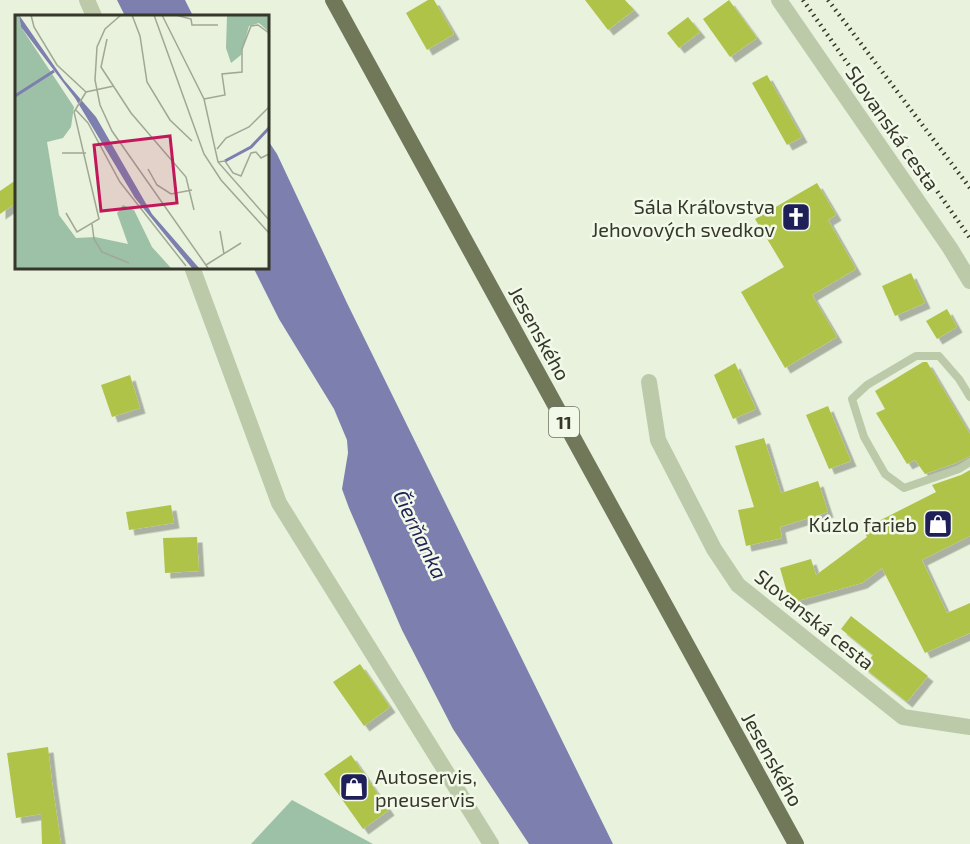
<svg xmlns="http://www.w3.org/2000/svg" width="970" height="844" viewBox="0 0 970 844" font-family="'Exo 2',sans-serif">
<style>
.green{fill:#9dc1a6}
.water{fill:#7d7fae}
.building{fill:#b0c34a;filter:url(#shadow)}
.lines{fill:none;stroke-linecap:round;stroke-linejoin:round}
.service{stroke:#bdcaa9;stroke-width:8}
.minor{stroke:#bdcaa9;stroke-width:16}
.primary{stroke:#71785a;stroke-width:16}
.rail{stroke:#343729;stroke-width:4.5;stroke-dasharray:1.5 4.5;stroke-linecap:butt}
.labels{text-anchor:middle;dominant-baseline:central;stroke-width:5;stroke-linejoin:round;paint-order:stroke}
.shield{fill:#f2f9e9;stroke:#6d7163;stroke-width:1.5}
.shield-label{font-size:18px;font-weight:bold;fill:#343729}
.street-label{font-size:20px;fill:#343729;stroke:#f2f9e9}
.poi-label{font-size:20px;fill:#343729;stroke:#f2f9e9;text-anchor:end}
.water-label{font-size:21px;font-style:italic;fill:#1f2058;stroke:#f2f9e9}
.inset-river{fill:none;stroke:#7d7fae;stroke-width:3}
.inset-road{fill:none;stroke:#a0a795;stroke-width:1.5}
.view{fill:#c2185b;fill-opacity:0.15;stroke:#c2185b;stroke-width:3}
.inset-edge{fill:none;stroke:#343729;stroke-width:3}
</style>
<defs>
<filter id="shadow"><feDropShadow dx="5.5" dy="5.5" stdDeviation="0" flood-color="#0004"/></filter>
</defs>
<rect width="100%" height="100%" fill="#e8f2dd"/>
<!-- green -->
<path class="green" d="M292,800L373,844H251Z"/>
<!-- water -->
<path class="water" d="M117,0H185L193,16H125Z
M267,139L277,154L347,303L613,844H529L453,729L402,630L349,508L342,489L348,453L347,440L334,409L279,319L253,267H267Z"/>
<!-- building -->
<path class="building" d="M428,0H434L454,34L427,50L406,13Z
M585,0H625L634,10L608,30Z
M729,0L757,38L730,57L703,19Z
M688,17L700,32L679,48L667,33Z
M767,75L802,137L787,145L752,83Z
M16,180V203L0,214V191Z
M817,183L836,215L828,220L856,269L812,295L837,337L785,368L741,292L784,267L755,219Z
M911,273L925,303L895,316L882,286Z
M947,309L957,327L937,339L926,321Z
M923,362H927L970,434V456L956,463L925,474L915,460L907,464L876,413L885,409L875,391Z
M735,363L756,409L733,419L714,375Z
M130,375L140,408L112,417L101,385Z
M828,406L851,461L829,469L806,415Z
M764,438L781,493L818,481L828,512L780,527L782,538L746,546L738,510L754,507L735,446Z
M970,470V536L922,560L947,613L970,603V633L925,653L882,568L862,583L790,603L780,568L811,559L816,575L867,537L863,529L936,492L932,485L961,475Z
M171,505L174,523L129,530L126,512Z
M197,537L199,571L165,573L163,538Z
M851,616L928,676L907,702L863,667L873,655L841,629Z
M360,664L390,707L364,726L333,682Z
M48,747L52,782L61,844H42L41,814L16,818L7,753Z
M351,755L389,810L363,829L324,774Z"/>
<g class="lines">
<!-- service -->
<path class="service" d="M970,397L959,379L939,356H916L867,385L852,399L864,437L885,474L904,488L959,469L970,462"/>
<!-- minor -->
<path class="minor" d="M87,0L94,16
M779,0L950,248L970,281
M192,267L279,503L491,844
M649,382L658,440L714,549L738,585L903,717L970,727"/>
<!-- primary -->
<path class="primary" d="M333,0L796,844"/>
<!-- rail -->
<path class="rail" d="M803,0L970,238
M828,0L970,188"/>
</g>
<!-- icons -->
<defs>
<g id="church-square" transform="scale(1.5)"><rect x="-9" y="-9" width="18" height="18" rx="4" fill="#1f2058" stroke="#f2f9e9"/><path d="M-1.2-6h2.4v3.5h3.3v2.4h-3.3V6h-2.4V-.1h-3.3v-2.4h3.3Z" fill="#fff"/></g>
<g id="shop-square" transform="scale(1.5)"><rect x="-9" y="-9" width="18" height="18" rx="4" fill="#1f2058" stroke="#f2f9e9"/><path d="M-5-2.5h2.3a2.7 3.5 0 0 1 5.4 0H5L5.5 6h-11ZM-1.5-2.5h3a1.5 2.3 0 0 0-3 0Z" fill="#fff"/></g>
</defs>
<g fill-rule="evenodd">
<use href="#church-square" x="796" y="217"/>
<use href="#shop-square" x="938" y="524"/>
<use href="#shop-square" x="354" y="787"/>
</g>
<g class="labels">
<!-- shield labels -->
<rect class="shield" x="549" y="407" width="30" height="30" rx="4.5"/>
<g class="shield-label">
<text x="564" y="422">11</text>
</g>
<!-- street labels -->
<g class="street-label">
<text transform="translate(893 128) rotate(55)">Slovanská cesta</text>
<text transform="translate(540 333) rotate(61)">Jesenského</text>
<text transform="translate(815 619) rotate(39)">Slovanská cesta</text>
<text transform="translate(773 759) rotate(61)">Jesenského</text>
</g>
<!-- poi labels -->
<g class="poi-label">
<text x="775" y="206">Sála Kráľovstva<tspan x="775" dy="23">Jehovových svedkov</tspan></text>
<text x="917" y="524">Kúzlo farieb</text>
<text x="375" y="776" text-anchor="start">Autoservis,<tspan x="375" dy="23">pneuservis</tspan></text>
</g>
<!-- water labels -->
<g class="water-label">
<text transform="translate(421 534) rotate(64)">Čierňanka</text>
</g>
</g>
<!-- overview -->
<g transform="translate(15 15)">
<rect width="254" height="254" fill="#e8f2dd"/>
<path d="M0,0H4L6,12L59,92L56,112L48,123L32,127L44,200L61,223L80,222L113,229L102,198L108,190L119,195L137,232L156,253H0ZM212,0H253V16L244,8L234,11L226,40L216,48L211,33Z" fill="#9dc1a6"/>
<path d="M4,0L49,65L81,102L137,199L184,253H177L120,183L60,83L6,12Z" fill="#7d7fae"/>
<path class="inset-river" d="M0,81L39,56M210,146L236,132L254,113"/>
<path class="inset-road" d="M16,0L19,12L42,50L71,77M106,0L90,14L82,32L80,65L85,90L97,116L193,253M117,0L125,21L132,67L155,105L177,126M139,0L189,139L206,165L254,218M147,0L189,84L203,147L254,205M161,0L176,4L177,10H203M92,24L86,52L116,98L171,162L179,195M189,84L210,80L207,59L227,57V34L236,11L243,10L254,18M60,94L73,108L105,167L171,251M202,134L211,123L234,112L254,92M47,138H71M203,147L210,146L218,158L226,161L236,138L241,137L246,143L254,139M133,154L142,170L156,179L177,175M51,198L62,217L84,204L59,97L71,77L99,71M77,209L79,224L87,237L114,248M205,216L209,239M191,250L226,228"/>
<path class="view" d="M155,121L162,188L86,196L79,130Z"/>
<rect width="254" height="254" class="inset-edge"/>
</g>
</svg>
